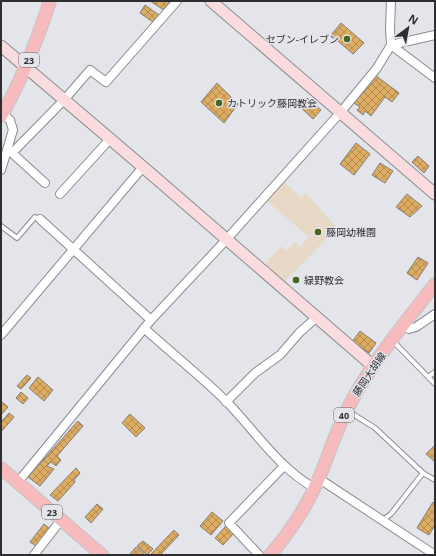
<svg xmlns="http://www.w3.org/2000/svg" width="436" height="556" viewBox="0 0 436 556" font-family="'Open Sans','Noto Sans JP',sans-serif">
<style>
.education{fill:#e7d9c6}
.building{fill:url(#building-cross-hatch);stroke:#817e79}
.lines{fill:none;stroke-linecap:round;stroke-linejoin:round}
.lane-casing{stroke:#898c91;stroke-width:6}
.street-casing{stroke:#898c91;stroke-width:10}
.secondary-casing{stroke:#898c91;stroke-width:13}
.primary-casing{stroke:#c4c4c5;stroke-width:14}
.lane{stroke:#fff;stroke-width:4}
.street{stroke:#fff;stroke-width:8}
.secondary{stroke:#fbdcde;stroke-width:11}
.primary{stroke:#f7babd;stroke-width:12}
.poi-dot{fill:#45661c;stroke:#e3e5eb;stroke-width:1.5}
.labels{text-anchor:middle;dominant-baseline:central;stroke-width:3;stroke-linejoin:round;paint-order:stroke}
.shield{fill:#e3e5eb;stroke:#646568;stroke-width:1}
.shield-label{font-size:9px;font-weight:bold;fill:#2d2e30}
.poi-label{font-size:10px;fill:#2d2e30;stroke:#e3e5eb;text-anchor:start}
.street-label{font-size:10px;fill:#2d2e30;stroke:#e3e5eb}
</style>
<defs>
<pattern id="building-cross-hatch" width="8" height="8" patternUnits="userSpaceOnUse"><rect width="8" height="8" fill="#ddac61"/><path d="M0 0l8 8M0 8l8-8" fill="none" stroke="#b48c50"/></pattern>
</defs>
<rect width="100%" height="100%" fill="#e3e5eb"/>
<!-- education -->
<path class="education" d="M284,182L301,197L306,193L337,228L284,282L264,265L281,246L286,251L295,242L300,247L309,237L267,201Z"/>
<!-- building -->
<path class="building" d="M150,1H168L169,2L164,10Z
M145,5L159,15L153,22L140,13Z
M341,23L364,43L353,54L331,35Z
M375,75L399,93L392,102L385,97L371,116L365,111L363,115L357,110L360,107L354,103Z
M217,83L238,104L224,123L201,102Z
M307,98L321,110L313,119L299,106Z
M356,143L370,154L354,175L340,164Z
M418,156L429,166L424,173L412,162Z
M380,163L393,171L385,183L372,175Z
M407,194L422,206L410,217L396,207Z
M418,257L428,263L417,280L407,273Z
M360,331L376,343L369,353L352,342Z
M27,375L31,378L21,389L17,386Z
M38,377L53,390L44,401L29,388Z
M21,392L28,398L23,404L16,398Z
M1,401L8,407L1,415Z
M9,413L14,417L1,432V422Z
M130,414L145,428L136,437L122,423Z
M78,421L83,426L57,456L61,460L56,466L51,462L47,466L54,469L40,486L28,477Z
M435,445V462L426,454Z
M76,468L80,473L74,480L75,482L58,501L50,495Z
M433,502L435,503V525L429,535L417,528Z
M97,504L103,509L91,523L85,517Z
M212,512L223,521L211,535L200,526Z
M44,524L50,529L36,546L30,542Z
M226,526L234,533L223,545L215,538Z
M174,530L179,535L160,555H150Z
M143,541L153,549L147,555L137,546Z
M136,547L145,555H132L130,554Z"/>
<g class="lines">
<!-- lane casing -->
<g class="lane-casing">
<path id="lane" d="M1,226L17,238L35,217L40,219
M393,341L435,384
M428,377L435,372
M348,411L375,428L423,473L435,480
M383,520L391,514L423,473"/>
</g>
<!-- street casing -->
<g class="street-casing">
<path id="street" d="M391,45L435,78
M391,45L435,35
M7,151L12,153L64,100L90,70L106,82L177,1
M12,153L45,183
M1,170L13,130L10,120L3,114
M60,194L110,139
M40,219L151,320
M402,326L409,329L416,327L435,314
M144,328C171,353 201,376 227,402C255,431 278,467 314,488
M1,335L143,167
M226,402L255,373L280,355L300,332L316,318
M318,478L435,555
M18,482L151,320L226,240L340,113L377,68L391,45L390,29L391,1
M34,555L61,520
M259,555L229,523L284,466"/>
</g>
<!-- secondary casing -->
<g class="secondary-casing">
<path id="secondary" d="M211,1L435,194
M1,46L143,167L373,366"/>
</g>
<!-- primary casing -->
<g class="primary-casing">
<path id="primary" d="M1,116C22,80 37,41 50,1
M1,468L102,555
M270,555C290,532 307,506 319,478C329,455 336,430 348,408C371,363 404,324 435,284"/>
</g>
<!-- lane -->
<use href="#lane" class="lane"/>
<!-- street -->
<use href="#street" class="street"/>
<!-- secondary -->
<use href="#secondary" class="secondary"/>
<!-- primary -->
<use href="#primary" class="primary"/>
</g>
<!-- markers -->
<g class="poi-dot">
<circle cx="347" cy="39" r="4"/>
<circle cx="219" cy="103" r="4"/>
<circle cx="318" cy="232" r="4"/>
<circle cx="296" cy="280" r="4"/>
</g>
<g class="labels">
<!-- shield labels -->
<g class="shield">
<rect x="19" y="53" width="20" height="14" rx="3"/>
<rect x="334" y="408" width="20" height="14" rx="3"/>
<rect x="42" y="505" width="20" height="14" rx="3"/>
</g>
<g class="shield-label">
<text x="29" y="60">23</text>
<text x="344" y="415">40</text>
<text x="52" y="512">23</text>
</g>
<!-- poi labels -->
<g class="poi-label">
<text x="339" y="39" text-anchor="end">セブン-イレブン</text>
<text x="227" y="103">カトリック藤岡教会</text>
<text x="326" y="232">藤岡幼稚園</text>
<text x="304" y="280">緑野教会</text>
</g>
<!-- street labels -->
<g class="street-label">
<text transform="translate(369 374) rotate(-56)">藤岡大胡線</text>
</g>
</g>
<!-- border -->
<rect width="436" height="556" fill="none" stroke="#2d2e30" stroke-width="4"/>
<!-- north arrow -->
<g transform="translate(408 28) rotate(32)" stroke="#e3e5eb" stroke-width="3" paint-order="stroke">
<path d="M0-3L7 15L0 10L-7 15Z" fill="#2d2e30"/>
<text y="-6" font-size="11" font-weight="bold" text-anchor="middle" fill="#2d2e30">N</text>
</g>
</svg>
